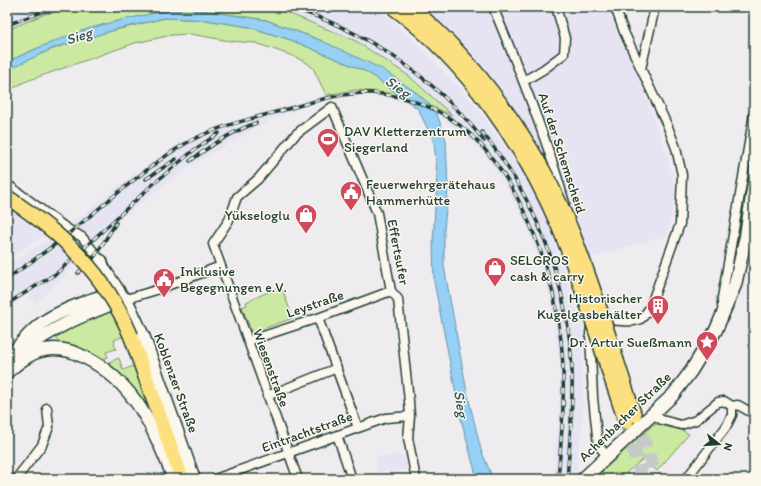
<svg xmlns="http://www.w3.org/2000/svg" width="761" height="486" viewBox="0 0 761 486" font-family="Itim,sans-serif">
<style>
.built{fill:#e6e4f3}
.green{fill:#cbe9a0;stroke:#75936a}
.water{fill:#96d0f5;stroke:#6695a8}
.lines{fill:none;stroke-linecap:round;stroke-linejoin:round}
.trunk-tunnel{stroke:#c5c9ca;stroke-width:14;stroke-dasharray:14 7;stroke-linecap:butt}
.minor-casing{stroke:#1f3d34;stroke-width:11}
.secondary-casing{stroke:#1f3d34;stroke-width:15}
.trunk-casing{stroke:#1f3d34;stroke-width:17}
.minor{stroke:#fbf7ec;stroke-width:8}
.secondary{stroke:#fbf7ec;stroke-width:12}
.trunk{stroke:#fce080;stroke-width:14}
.rail-casing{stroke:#1f3d34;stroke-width:3.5}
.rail{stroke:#fbf7ec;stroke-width:2;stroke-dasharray:6;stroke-linecap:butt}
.trunk-bridge-casing{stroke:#1f3d34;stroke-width:17;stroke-linecap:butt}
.trunk-bridge{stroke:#fce080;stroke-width:14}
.labels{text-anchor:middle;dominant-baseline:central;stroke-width:3;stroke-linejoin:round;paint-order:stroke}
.poi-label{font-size:14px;fill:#1f3d34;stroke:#fbf7ec;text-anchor:start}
.street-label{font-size:14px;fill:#1f3d34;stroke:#fbf7ec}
.water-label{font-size:15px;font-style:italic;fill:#375a5b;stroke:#fbf7ec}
</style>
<rect width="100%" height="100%" fill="#efecf0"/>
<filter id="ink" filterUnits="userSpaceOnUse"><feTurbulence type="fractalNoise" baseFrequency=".025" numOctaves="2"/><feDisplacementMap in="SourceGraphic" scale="8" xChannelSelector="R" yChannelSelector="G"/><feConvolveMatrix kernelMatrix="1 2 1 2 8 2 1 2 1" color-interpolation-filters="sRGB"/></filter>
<g filter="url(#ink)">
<!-- built -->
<path class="built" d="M28,7H66L45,14L7,30V16Z
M273,7H375L385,14L410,37L467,95L510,153L534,194L548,222L582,324L583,418L576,479H553L559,414L560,363L550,298L540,263L525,222L500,177L486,156L463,134L440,116L419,107L394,99L371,95L344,96L302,107L256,128L187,168L119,220L36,304L27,294L7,308V265L58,234L126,180L179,143L226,125L258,114L326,95L354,90L369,91L400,96L451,114L356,41Z
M416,7H611L641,81L667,155L675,188L672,215L667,235L591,258L565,186L529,132L501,95Z
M7,208L45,236L7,258Z
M405,454L408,470L376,472V457Z"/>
<!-- green -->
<path class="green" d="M74,7H273L356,41L409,76L452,115L432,107L417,93L320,40L266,20L207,11L171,10L79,32L33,50L7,62V30L45,14Z
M165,18L206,20L249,27L291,40L367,72L400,96L369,91L354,90L326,95L313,68L307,63L295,57L256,43L230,41L190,34L172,35L135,43L24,82L7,92V70C55,43 111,31 165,18Z
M281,286L293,318L252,333L242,307L247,305L246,302Z
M112,311L124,336L114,340L115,342L114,343L116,349L106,352L108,357L104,359L106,365L110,364L109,362L119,358L123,370L136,365L166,448L138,399L60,343L56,338L54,333L83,321H90Z
M654,424L674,426L689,434L657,471L643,459L626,473L633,479H594Z"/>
<!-- water -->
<path class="water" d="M171,10L207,11L266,20L320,40L382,69L417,93L432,107L438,117L446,140L448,189L444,230V266L467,392L481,450L493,479H477L461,419L434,282L433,242L437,173L434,142L418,109L367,72L291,40L249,27L206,20L165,18L118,29L54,48L7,70V62C30,51 54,41 78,32C108,22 140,16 171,10Z"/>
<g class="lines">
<!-- trunk-tunnel -->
<path class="trunk-tunnel" d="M634,415L657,479
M627,425L642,479"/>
<!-- minor casing -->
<g class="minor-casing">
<path id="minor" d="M493,7C520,71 546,136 565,203
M641,69L655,7
M524,81L544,69L564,54L565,38L556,7
M7,184L66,228L82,237L101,261L126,299L153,291L221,266
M723,310L722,306V298L754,114
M601,316C609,321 634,324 642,318C645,315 648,310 650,307L680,224L682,175L676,148L668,127L624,32L615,7
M318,318L358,428
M591,325L590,334L593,398L598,445L607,456
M248,341L318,318L391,291
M267,396L337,368
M652,414L662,420L681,425L696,420L718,402L724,401L732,406L738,405L754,414
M337,435L352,479
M16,479L42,445L49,427L47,408
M215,479L386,418L410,416
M298,479L213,244L229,220L237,197L258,179L296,134L332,107L377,213L391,291L398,299L409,401L410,416L408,438L416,479
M686,479L726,427L732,415V406"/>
</g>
<!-- secondary casing -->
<g class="secondary-casing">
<path id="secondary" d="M101,261C104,271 106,280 103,290
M126,299L144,338L194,479
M18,355C52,327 82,315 123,300
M7,361C18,346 30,331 45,321C57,313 98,295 112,295C114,295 116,296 118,296
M7,372C17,364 28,354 40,351C55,347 71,350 84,357C134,381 155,430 174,479
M583,479L673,395L691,371L716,330L735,285L746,236L754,183"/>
</g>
<!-- trunk casing -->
<g class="trunk-casing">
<path id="trunk" d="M131,336L182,479
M617,362L634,415
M607,365L626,422"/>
</g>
<!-- minor -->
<use href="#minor" class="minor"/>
<!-- secondary -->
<use href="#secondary" class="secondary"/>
<!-- trunk -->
<use href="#trunk" class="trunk"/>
<!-- rail casing -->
<g class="rail-casing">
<path id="rail" d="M289,7C365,30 435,77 484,141
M7,25L55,7
M482,132C537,200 568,283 572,370C573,406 570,443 567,479
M190,161C211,145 231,132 256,123
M146,179L176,159
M78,273L95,256L116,223
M7,279C25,266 44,253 62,239C78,226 94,213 110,199C137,178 163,155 194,139C222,125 254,118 284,110C313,102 341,92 372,93C406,95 445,110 470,134C521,181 554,272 561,340C566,386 562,433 558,479
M7,304L57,273L151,186L194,150L219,133"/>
</g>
<!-- rail -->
<use href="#rail" class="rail"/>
<!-- trunk-bridge casing -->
<g class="trunk-bridge-casing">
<path id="trunk-bridge" d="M393,7C466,61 524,145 559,227C578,272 592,319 607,365
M410,7C477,61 537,146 569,225C588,270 602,317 617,362
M7,197C63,234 105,273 131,336"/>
</g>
<!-- trunk-bridge -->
<use href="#trunk-bridge" class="trunk-bridge"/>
</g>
</g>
<!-- icons -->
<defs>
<g id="stadium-pin" transform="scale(1.15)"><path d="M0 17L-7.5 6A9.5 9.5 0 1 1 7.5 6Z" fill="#d1495b" stroke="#fbf7ec"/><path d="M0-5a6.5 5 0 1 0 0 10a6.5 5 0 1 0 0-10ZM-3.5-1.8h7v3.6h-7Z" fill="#fff"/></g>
<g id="civic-pin" transform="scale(1.15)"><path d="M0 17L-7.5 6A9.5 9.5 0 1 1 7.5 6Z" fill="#d1495b" stroke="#fbf7ec"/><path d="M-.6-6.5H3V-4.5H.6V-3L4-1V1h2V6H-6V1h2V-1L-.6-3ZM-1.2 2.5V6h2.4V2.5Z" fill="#fff"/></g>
<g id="shop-pin" transform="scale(1.15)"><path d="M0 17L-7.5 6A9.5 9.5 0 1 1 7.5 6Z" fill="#d1495b" stroke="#fbf7ec"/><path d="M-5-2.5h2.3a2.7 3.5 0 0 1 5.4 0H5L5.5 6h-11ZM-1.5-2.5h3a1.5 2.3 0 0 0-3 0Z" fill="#fff"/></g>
<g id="building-pin" transform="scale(1.15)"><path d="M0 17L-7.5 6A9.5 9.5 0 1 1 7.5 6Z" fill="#d1495b" stroke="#fbf7ec"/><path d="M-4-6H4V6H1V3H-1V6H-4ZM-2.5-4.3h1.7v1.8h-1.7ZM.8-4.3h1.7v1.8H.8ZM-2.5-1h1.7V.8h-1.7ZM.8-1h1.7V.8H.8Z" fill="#fff"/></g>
<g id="sight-pin" transform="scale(1.15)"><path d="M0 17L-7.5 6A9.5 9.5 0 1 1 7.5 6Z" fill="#d1495b" stroke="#fbf7ec"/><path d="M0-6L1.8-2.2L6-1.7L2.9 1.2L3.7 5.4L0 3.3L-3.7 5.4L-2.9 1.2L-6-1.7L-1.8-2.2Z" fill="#fff"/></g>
</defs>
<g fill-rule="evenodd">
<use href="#stadium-pin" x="328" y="139"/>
<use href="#civic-pin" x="351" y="192"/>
<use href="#shop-pin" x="306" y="215"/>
<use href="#shop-pin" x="495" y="268"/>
<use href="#civic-pin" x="164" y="279"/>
<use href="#building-pin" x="658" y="306"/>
<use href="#sight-pin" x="707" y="342"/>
</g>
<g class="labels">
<!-- poi labels -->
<g class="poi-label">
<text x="344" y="131">DAV Kletterzentrum<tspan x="344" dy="16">Siegerland</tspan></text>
<text x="366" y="184">Feuerwehrgerätehaus<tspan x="366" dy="16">Hammerhütte</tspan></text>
<text x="290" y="215" text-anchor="end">Yükseloglu</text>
<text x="510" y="260">SELGROS<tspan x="510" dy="16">cash &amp; carry</tspan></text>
<text x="180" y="271">Inklusive<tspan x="180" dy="16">Begegnungen e.V.</tspan></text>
<text x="642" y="298" text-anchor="end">Historischer<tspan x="642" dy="16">Kugelgasbehälter</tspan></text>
<text x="692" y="342" text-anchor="end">Dr. Artur Sueßmann</text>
</g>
<!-- street labels -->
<g class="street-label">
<text transform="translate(562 153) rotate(72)">Auf der Schemscheid</text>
<text transform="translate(398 252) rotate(79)">Effertsufer</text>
<text transform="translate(315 304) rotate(-19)">Leystraße</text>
<text transform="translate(271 368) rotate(70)">Wiesenstraße</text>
<text transform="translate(176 383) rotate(70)">Koblenzer Straße</text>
<text transform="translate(625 417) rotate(-44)">Achenbacher Straße</text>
<text transform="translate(307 432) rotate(-20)">Eintrachtstraße</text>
</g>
<!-- water labels -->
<g class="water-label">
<text transform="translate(79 36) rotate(-18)">Sieg</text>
<text transform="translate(398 87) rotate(35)">Sieg</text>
<text transform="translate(461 404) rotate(80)">Sieg</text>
</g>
</g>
<!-- margin -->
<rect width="761" height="486" fill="none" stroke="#fbf7ec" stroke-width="24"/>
<rect x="12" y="12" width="737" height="462" fill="none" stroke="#1f3d34" stroke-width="1.5" filter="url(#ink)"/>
<!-- north arrow -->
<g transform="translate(719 444) rotate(107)" stroke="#fbf7ec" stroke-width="3" paint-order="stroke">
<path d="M0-3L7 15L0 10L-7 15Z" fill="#1f3d34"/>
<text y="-6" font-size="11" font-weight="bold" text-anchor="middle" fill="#1f3d34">N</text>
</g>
</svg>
